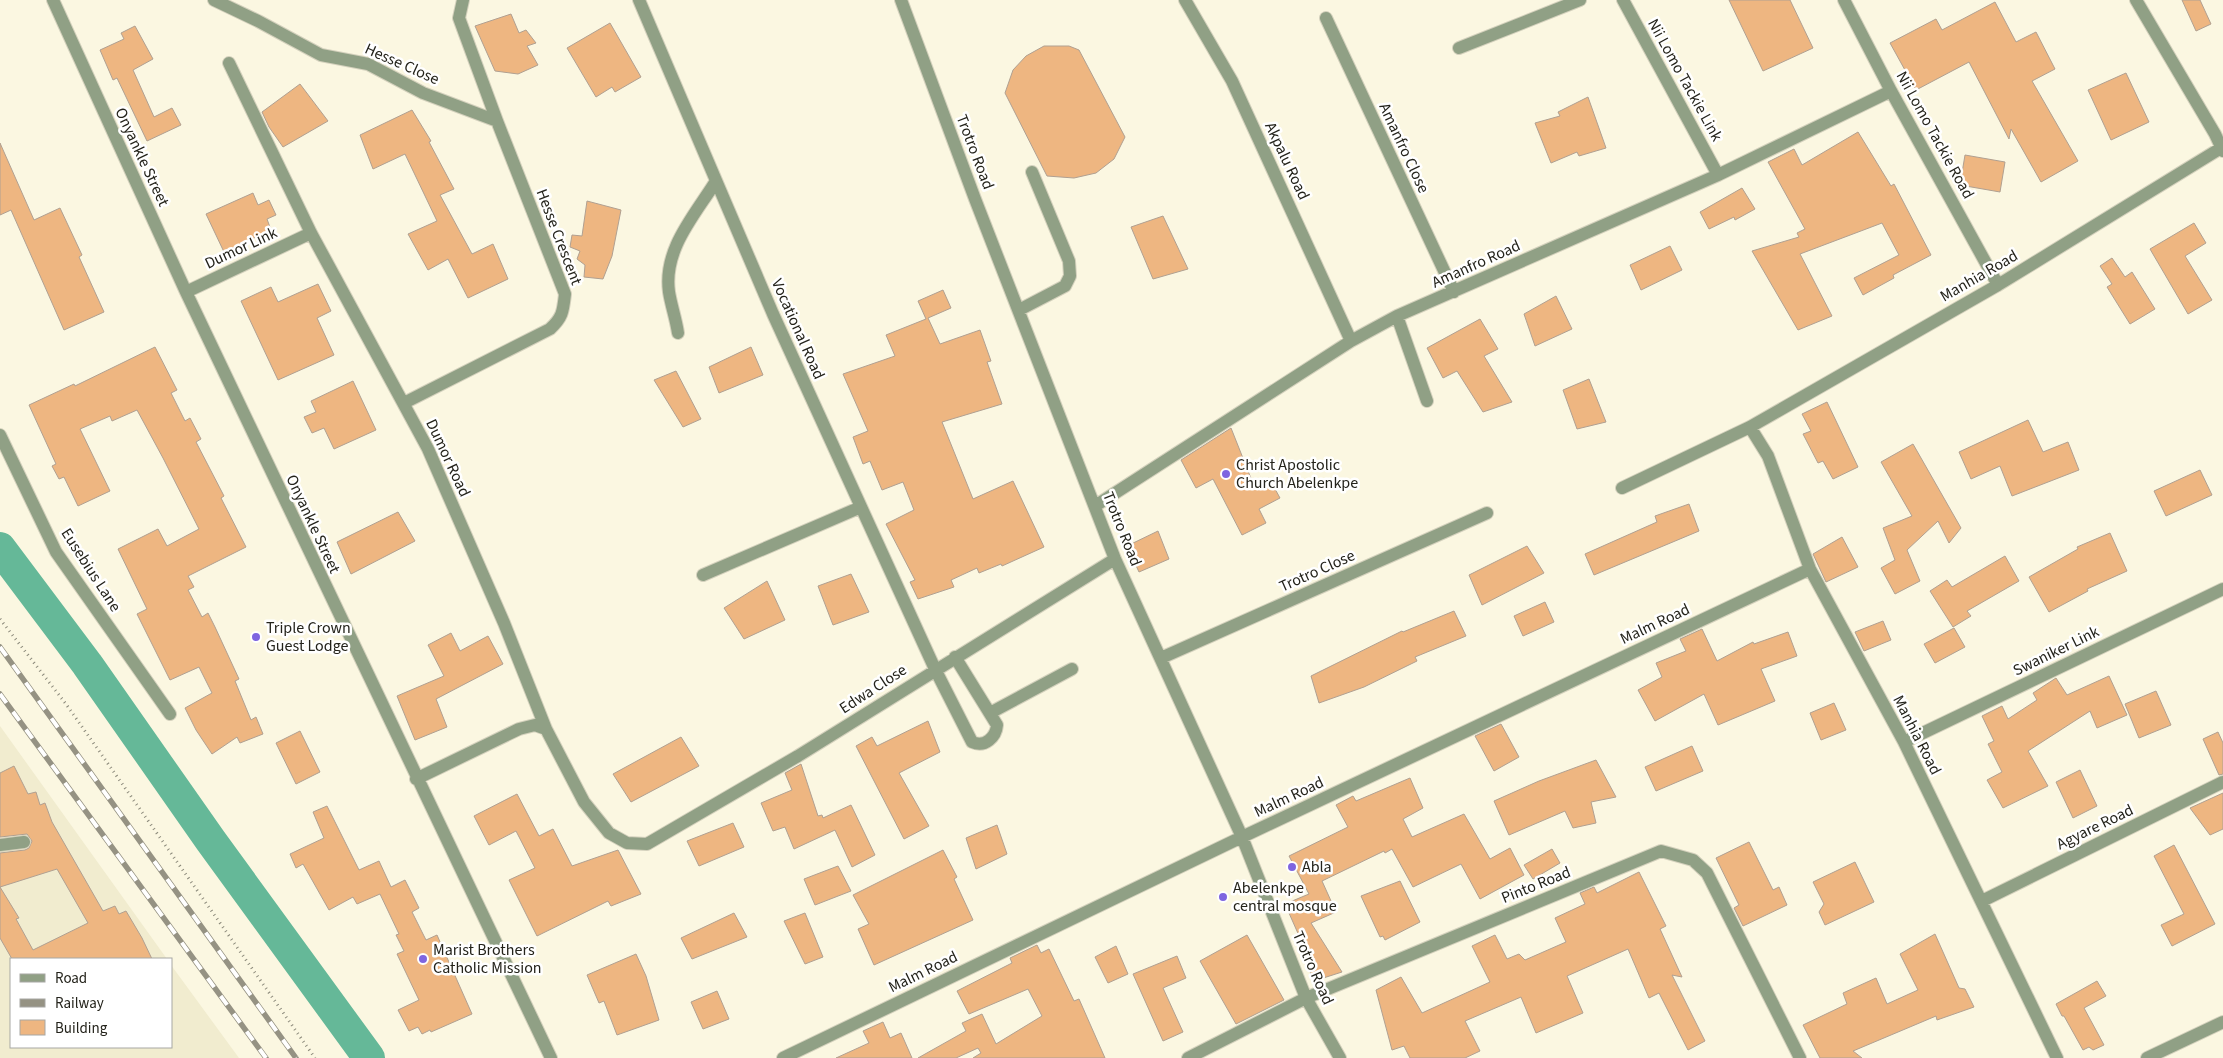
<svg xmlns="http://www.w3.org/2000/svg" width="2223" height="1058" viewBox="0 0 2223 1058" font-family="'Source Sans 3',sans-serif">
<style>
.built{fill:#f1eccf}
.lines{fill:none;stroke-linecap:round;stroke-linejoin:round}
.river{stroke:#65b898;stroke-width:32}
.building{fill:#eeb681;stroke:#b0a091;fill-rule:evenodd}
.minor-casing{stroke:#d4d1bd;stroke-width:14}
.path{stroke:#8c8a7b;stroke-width:3;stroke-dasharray:1 4;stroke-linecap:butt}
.minor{stroke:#90a085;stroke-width:12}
.rail-casing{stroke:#959283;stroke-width:5.5}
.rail{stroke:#fff;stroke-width:4;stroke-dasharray:11;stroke-linecap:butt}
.poi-dot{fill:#7e65e0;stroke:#fff;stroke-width:2}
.labels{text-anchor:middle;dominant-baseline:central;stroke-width:5;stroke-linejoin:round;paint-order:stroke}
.street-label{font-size:16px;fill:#24231b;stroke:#fff}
.poi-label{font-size:16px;fill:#24231b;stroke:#fff;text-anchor:start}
</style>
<rect width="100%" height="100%" fill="#fbf7e1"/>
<!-- built -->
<path class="built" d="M0,726L167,959H11V1047H171V965L239,1058H0Z"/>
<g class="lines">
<!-- river -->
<path class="river" d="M0,548L87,664L211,841L369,1058"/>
</g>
<!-- building -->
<path class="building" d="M1729,0H1790L1813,48L1763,71Z
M2182,0H2200L2211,24L2196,31Z
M1995,2L2016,42L2036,32L2055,69L2032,81L2078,161L2041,182L2011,129L2009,139L1969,62L1916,90L1890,43L1936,19L1942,30Z
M511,14L519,33L526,30L536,43L527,46L538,65L518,74L495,71L475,26Z
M610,23L641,77L615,92L612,87L596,97L567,48Z
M135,26L153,59L133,70L154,117L172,108L181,125L147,141L117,78L113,80L100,50L124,39L121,33Z
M1044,46H1069L1079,50L1125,137L1114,159L1096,173L1074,178L1047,176L1005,93L1013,70L1026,56Z
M2126,73L2149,122L2111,140L2088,90Z
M300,84L328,121L283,147L269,127L262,112Z
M1588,97L1606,148L1579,156L1577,152L1551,163L1535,123L1560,116L1558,112Z
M412,110L431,141L429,142L454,189L440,195L472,254L493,244L508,279L468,298L448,259L428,270L408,234L437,221L405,154L373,169L360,135Z
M1858,132L1891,186L1894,184L1931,255L1893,275L1894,278L1863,295L1854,278L1899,255L1882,223L1800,254L1832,316L1798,330L1752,251L1799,237L1797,233L1805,229L1768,162L1794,149L1802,165Z
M0,143L34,220L60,208L82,255L79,257L104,312L64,330L11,210L0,215Z
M1965,155L2005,162L2000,192L1960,185Z
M1742,188L1755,209L1735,220L1734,217L1709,229L1700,212Z
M253,193L258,205L269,200L276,215L267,219L271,230L224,252L206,214Z
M587,201L621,210L612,256L603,279L584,277L585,265L577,259L580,251L570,247L572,235L582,236Z
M1163,216L1188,269L1153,279L1131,227Z
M2194,223L2206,243L2185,256L2212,300L2188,314L2150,249Z
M1670,246L1682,270L1641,290L1630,265Z
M2112,258L2125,277L2132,272L2155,309L2130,324L2107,287L2112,284L2100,266Z
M318,284L331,311L317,318L334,355L278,380L241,301L271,287L278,302Z
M943,290L951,308L928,318L940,344L980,330L991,361L987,362L1002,404L942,422L973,499L1013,481L1044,547L1002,566L1001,564L979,573L977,568L951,580L954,587L918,599L910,582L915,580L886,524L914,510L903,482L882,490L870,461L863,464L853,437L868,431L843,374L895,356L886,335L926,319L918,301Z
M1556,296L1572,329L1535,346L1524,314Z
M1480,319L1498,349L1484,356L1512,402L1483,412L1457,371L1443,378L1427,348Z
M155,347L177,390L171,393L185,421L190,418L201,439L196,442L224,496L221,498L246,547L188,576L194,587L188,590L202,617L208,613L215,627L239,679L235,681L251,720L256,717L263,734L240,743L237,737L212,754L196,730L185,708L212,693L199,667L170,680L137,614L147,609L118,549L158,529L167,546L199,529L163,458L137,410L112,421L110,416L80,429L110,491L78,506L64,477L59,479L52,466L56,464L29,405L74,384L75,386Z
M751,347L763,375L719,393L709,367Z
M676,371L701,419L683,427L654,380Z
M1589,379L1606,422L1577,429L1563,390Z
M353,381L376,430L334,449L324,428L312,433L304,417L316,412L311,401Z
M1827,402L1858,467L1833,479L1823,461L1818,463L1803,434L1811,431L1802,414Z
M2028,420L2043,452L2068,442L2079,470L2012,496L2000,466L1971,479L1959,452Z
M1231,428L1254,486L1269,478L1280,498L1259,509L1266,523L1242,535L1213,479L1196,488L1181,460Z
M1913,444L1961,528L1949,543L1938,521L1907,550L1920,581L1895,594L1881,568L1895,560L1883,528L1912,516L1881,462Z
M2200,470L2212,495L2166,516L2154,491Z
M1689,504L1699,531L1594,575L1585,554L1657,522L1655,516Z
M398,512L415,541L351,574L337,542Z
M1158,531L1169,559L1139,572L1127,546Z
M2110,533L2127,571L2087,589L2088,591L2049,612L2029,577L2078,549L2077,547Z
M1842,537L1858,567L1826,582L1813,554Z
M1527,546L1544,573L1482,605L1469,575Z
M2005,556L2019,581L1967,611L1971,616L1953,627L1930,591L1947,580L1952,587Z
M851,574L869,612L833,625L818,586Z
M767,581L785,620L744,639L724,608Z
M1545,602L1554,622L1523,636L1514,616Z
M1454,611L1466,636L1415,657L1417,661L1364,687L1319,703L1311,676L1402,631L1403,632Z
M1883,621L1891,640L1864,651L1855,632Z
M1954,628L1965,647L1935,663L1924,644Z
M1702,629L1717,661L1753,642L1754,644L1788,632L1797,656L1761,669L1775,701L1718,725L1704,694L1655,721L1638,690L1662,677L1656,663L1686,651L1680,639Z
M451,633L460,651L488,636L503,664L436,699L447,727L415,740L397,696L444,676L428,645Z
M2109,676L2127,715L2097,728L2090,711L2028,751L2048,786L2003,808L1987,780L2002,772L1988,744L1994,741L1982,716L2002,706L2008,719L2037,700L2033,693L2056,678L2067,695Z
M2156,691L2171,725L2139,738L2125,704Z
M1834,703L1846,730L1821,740L1810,713Z
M928,721L940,752L899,773L929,826L904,839L856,746L872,737L877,746Z
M1501,724L1519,757L1494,771L1475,736Z
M300,731L320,772L296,784L276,743Z
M2218,732L2223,743V774L2219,775L2203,739Z
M681,737L699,766L631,802L613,774Z
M1692,746L1703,771L1656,791L1645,767Z
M1596,760L1616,797L1591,802L1596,823L1573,828L1565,811L1509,835L1494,801L1539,781Z
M801,764L818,816L822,815L823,818L851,805L875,855L852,867L835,830L794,849L785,827L773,831L761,803L792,790L785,773Z
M14,766L28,794L36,792L40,805L45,803L52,822L103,911L115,906L119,914L126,911L142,938L152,959H12L0,938V853L25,850L29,848L32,841L27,834L0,837V773ZM57,869L88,923L33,950L16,919L19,918L0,887Z
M2080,770L2097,806L2073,818L2056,782Z
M1410,778L1423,808L1403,819L1412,837L1464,814L1490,859L1510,848L1524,875L1480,899L1461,864L1413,887L1392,849L1385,853L1384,851L1322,881L1336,912L1311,923L1342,972L1314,981L1300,948L1304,947L1285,904L1309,894L1289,856L1348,827L1336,805L1353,796L1356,801Z
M2223,793V829L2210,835L2190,808Z
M517,794L539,836L553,829L572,866L618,850L641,894L611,906L608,901L537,936L509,880L535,868L516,831L489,845L474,816Z
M327,806L359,870L379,861L391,887L405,880L419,908L412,912L426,940L437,935L472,1014L431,1032L430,1030L422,1034L418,1027L409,1031L398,1010L419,1000L397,954L404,951L396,935L399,934L380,894L357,904L353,897L329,910L303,864L296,868L290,854L324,838L313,812Z
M733,823L744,847L699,866L687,841Z
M997,825L1007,854L976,869L966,838Z
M1749,842L1773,890L1779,887L1787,905L1743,926L1734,908L1739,905L1716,858Z
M2174,845L2215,924L2172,946L2161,925L2184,914L2154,856Z
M1552,849L1560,863L1533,879L1524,865Z
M943,850L957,877L954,879L973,920L874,965L858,929L869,924L853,895Z
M1855,862L1874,902L1825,925L1819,912L1824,904L1813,882Z
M838,866L851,891L815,905L804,879Z
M1639,872L1666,926L1660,929L1682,977L1672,975L1705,1041L1688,1050L1659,993L1649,998L1628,949L1567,976L1583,1013L1536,1033L1521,997L1465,1021L1480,1051L1465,1058H1410L1404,1046L1392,1050L1376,990L1401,977L1422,1013L1490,982L1472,946L1495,935L1507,959L1519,954L1525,960L1566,942L1555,918L1585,904L1580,893L1594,887L1597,893Z
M1400,881L1420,922L1385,940L1383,936L1380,937L1361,896Z
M734,913L747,937L692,959L681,938Z
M805,913L823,957L805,964L784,921Z
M1935,934L1959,988L1965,989L1974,1007L1937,1020L1936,1016L1853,1051L1862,1058H1820L1803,1025L1847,1004L1843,993L1876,978L1887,1004L1918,990L1900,954Z
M1247,935L1284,1000L1236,1024L1200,961Z
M1037,945L1041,953L1049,949L1074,1001L1079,999L1105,1058H973L981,1053L978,1048L956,1058H918L966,1031L962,1023L982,1014L996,1044L1042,1016L1028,989L969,1014L957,991L1012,963L1010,958Z
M1116,946L1128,974L1108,983L1095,957Z
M636,954L646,976L659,1020L617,1035L604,1001L599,1003L587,975Z
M1177,956L1186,978L1163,988L1183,1032L1163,1041L1133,974Z
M2097,981L2106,996L2084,1008L2104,1045L2093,1050L2089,1047L2083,1050L2064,1016H2062L2056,1004Z
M717,991L729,1019L703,1029L691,1002Z
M883,1022L890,1038L901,1033L912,1058H836L869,1043L863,1031Z"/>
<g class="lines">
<!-- minor casing -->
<g class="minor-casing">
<path id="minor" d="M53,0L186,292L551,1058
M214,0L258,21L321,55L368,64L423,93L497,121
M639,0L773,314L935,669L972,742C985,748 996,737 997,725L955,657
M901,0L975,199L1115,559L1242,837L1306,998L1340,1058
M1185,0L1232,81L1351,341
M1623,0L1718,175
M1844,0L1891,91L1998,285
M2136,0L2215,134L2223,151
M1326,18L1454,292
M1459,48L1580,0
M229,63L311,233L428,449L504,623L546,729L584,802L609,833L627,843L647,844L798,756L1115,559
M186,292L311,233
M1019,310L1065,286L1070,276L1069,261L1032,172
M1397,316L1427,401
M678,333C676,319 671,305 669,292C663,249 695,215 716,181
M404,403L550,329C563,317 563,311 565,294L497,121L459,18L463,0
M1750,427L1768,456L1810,569L1904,742L2057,1058
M0,435L56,552L170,714
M1622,488L1750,427L1998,285L2221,148
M1095,506L1351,341L1397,316L1718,175L1891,91
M703,575L861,507
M1161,658L1487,513
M990,713L1072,669
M1904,742L2223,589
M416,779L519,729L535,725L546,729
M0,845L24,842
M1982,901L2223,782
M783,1058L1242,837L1810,569
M1188,1058L1306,998L1661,851L1693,860L1707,873L1800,1058
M2147,1058L2223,1022"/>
</g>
<!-- path -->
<path class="path" d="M0,619L66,704L315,1058"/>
<!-- minor -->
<use href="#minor" class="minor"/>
<!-- rail casing -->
<g class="rail-casing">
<path id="rail" d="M0,647L296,1058
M0,694L266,1058"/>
</g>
<!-- rail -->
<use href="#rail" class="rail"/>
</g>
<!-- markers -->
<g class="poi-dot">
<circle cx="1226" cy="474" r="5"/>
<circle cx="256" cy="637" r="5"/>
<circle cx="1292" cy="867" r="5"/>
<circle cx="1223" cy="897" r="5"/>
<circle cx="423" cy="959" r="5"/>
</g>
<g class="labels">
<!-- street labels -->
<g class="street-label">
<text transform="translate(402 64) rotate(24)">Hesse Close</text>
<text transform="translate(1685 80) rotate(61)">Nii Lomo Tackie Link</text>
<text transform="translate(1935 135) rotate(61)">Nii Lomo Tackie Road</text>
<text transform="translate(1404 148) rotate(65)">Amanfro Close</text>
<text transform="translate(975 152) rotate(69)">Trotro Road</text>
<text transform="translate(142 157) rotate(65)">Onyankle Street</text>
<text transform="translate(1287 161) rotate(65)">Akpalu Road</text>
<text transform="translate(559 237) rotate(69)">Hesse Crescent</text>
<text transform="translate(241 248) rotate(-25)">Dumor Link</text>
<text transform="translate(1476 264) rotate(-24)">Amanfro Road</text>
<text transform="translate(1979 276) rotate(-30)">Manhia Road</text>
<text transform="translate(798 329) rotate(66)">Vocational Road</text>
<text transform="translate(448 458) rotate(65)">Dumor Road</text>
<text transform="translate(313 524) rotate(65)">Onyankle Street</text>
<text transform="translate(1122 529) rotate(68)">Trotro Road</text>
<text transform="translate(91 570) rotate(57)">Eusebius Lane</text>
<text transform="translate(1317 571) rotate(-24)">Trotro Close</text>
<text transform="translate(1655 624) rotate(-25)">Malm Road</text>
<text transform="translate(2056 651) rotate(-26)">Swaniker Link</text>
<text transform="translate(873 689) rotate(-33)">Edwa Close</text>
<text transform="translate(1917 735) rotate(63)">Manhia Road</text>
<text transform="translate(1289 797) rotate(-25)">Malm Road</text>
<text transform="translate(2095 827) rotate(-26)">Agyare Road</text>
<text transform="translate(1536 885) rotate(-22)">Pinto Road</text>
<text transform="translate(1313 968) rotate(66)">Trotro Road</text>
<text transform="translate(923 972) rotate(-26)">Malm Road</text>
</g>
<!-- poi labels -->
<g class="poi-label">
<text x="1236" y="465">Christ Apostolic<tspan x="1236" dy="18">Church Abelenkpe</tspan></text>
<text x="266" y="628">Triple Crown<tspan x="266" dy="18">Guest Lodge</tspan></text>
<text x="1302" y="867">Abla</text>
<text x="1233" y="888">Abelenkpe<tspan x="1233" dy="18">central mosque</tspan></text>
<text x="433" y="950">Marist Brothers<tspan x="433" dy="18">Catholic Mission</tspan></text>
</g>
</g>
<!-- legend -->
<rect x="10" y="958" width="162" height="90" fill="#ffffff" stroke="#a7a7a4"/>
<rect x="20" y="974" width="25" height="8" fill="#90a085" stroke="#a7a7a4"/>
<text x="55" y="983" font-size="15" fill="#24231b">Road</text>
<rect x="20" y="999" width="25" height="8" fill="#959283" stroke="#a7a7a4"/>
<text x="55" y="1008" font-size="15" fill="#24231b">Railway</text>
<rect x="20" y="1020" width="25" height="15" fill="#eeb681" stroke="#a7a7a4"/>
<text x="55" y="1033" font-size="15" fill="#24231b">Building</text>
</svg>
